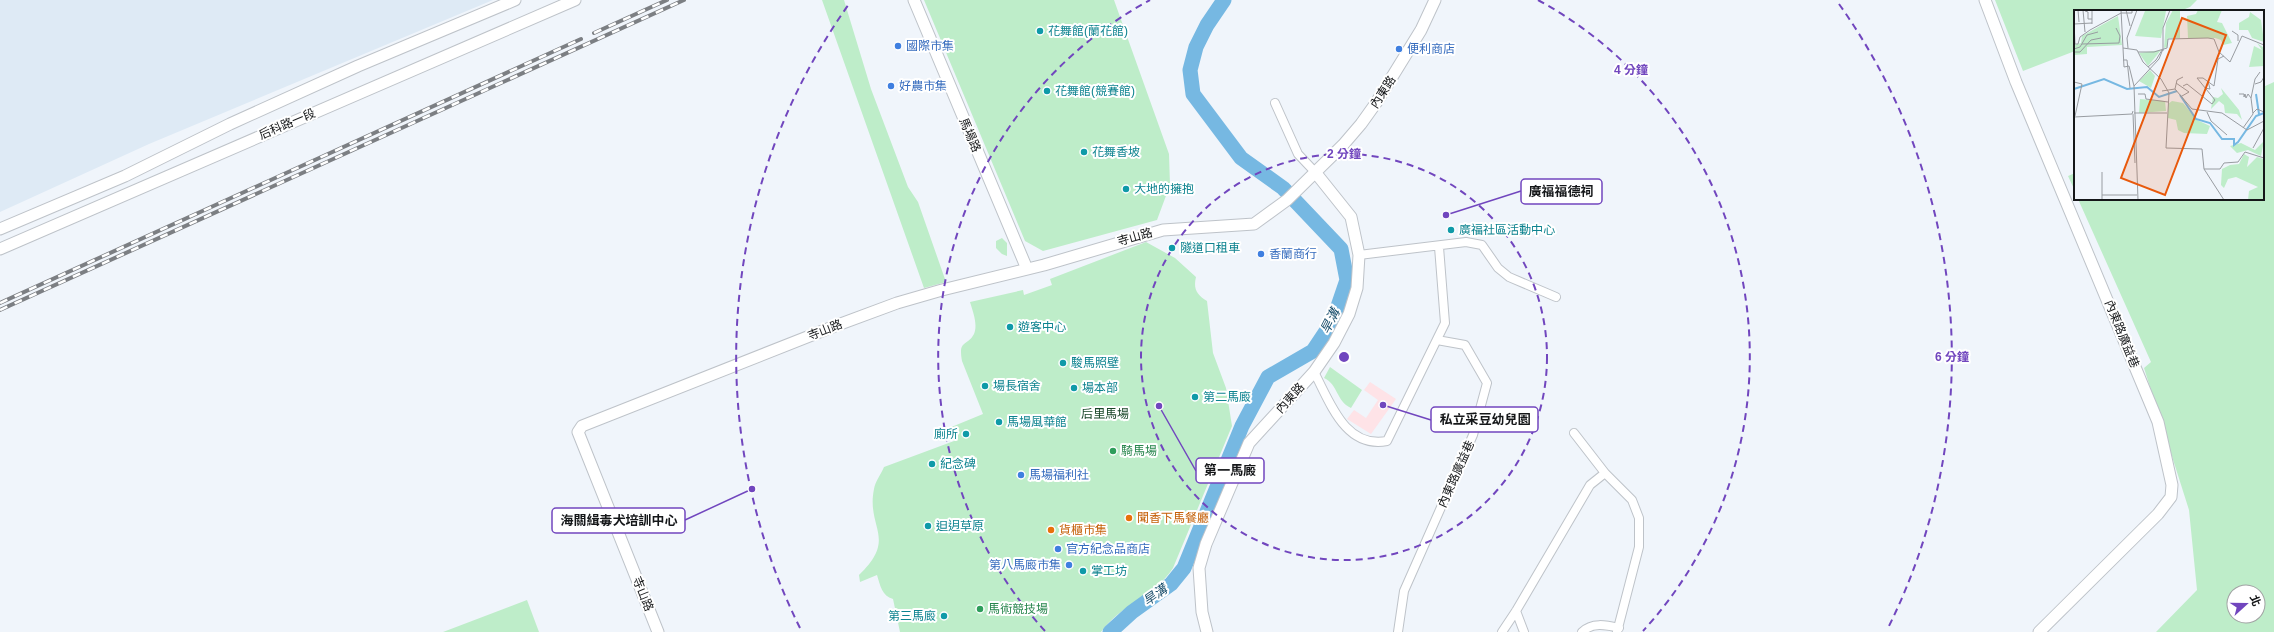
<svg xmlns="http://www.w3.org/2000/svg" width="2274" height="632" viewBox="0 0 2274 632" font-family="Helvetica,'Noto Sans TC',sans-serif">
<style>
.built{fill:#deeaf5}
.education{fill:#fee3e7}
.green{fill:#beedc9;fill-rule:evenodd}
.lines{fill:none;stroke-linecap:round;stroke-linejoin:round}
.river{stroke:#76b8e2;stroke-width:15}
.street-casing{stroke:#bec3c9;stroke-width:10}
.secondary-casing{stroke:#bec3c9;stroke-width:13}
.street{stroke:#fff;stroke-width:8}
.secondary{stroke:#fff;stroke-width:11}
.rail-casing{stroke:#7c7f83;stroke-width:4}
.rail{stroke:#fff;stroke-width:2.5;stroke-dasharray:8;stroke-linecap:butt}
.ring{fill:none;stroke:#7146be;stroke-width:2;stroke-dasharray:7 5}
.culture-dot{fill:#0f9aa8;stroke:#fff;stroke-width:1.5}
.shop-dot{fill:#3f7fe0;stroke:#fff;stroke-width:1.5}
.leisure-dot{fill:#2e9e5b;stroke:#fff;stroke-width:1.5}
.food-dot{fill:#e8710a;stroke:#fff;stroke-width:1.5}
.labels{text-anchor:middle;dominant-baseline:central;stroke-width:4;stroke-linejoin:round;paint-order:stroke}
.culture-label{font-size:12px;fill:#0d838f;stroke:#fff;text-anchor:start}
.shop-label{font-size:12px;fill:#366cbe;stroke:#fff;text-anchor:start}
.street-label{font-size:12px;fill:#151719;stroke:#fff}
.park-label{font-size:12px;fill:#184527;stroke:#fff}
.leisure-label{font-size:12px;fill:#27864d;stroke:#fff;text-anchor:start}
.food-label{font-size:12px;fill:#c56008;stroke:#fff;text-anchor:start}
.water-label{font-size:13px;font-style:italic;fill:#1f526f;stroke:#fff}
.inset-river{fill:none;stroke:#76b8e2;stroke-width:2}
.inset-road{fill:none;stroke:#989ca1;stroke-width:1}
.view{fill:#e8590c;fill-opacity:0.15;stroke:#e8590c;stroke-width:2}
.inset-edge{fill:none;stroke:#151719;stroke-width:2}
.centre{fill:#7146be;stroke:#fff;stroke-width:2}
.ring-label{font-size:12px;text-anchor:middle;font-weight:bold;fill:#7146be;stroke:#fff;stroke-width:4;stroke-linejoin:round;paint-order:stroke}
.leader{fill:none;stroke:#7146be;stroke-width:1.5}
.callout-dot{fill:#7146be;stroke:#fff;stroke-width:1.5}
.callout{fill:#fff;stroke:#7146be;stroke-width:1.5}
.callout-label{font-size:13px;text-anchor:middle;font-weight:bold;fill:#151719}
</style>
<rect width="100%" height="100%" fill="#f0f5fb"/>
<!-- built -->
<path class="built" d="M0,0H493L149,144L0,212Z"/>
<!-- education -->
<path class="education" d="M1370,382L1396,399L1371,434L1347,419L1354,410L1366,418L1378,400L1364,390Z"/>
<!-- green -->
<path class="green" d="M822,0H844L871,89L908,187L918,202L946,282L924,288Z
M924,0H1114L1169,154L1170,185L1157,220L1043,251L1025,241Z
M1995,0H2197L2190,7L2180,11H2075V51L2023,71Z
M2274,82V632H2156L2197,590L2189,510L2144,368L2151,362L2078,199H2263V87ZM2234,592H2258V616H2234Z
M2075,173V191L2068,176Z
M1002,238L1007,243V256L1002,254L996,248V241Z
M1146,242L1175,258L1196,277C1193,289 1197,295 1207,301L1213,353L1226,388L1232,426L1173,568C1155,596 1120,605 1101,632H900L893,599C882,596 880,585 877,575L860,582L859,575C898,538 866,528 874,489C875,482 881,474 884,467L954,441L949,428L983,414L962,361C958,339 967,347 974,334C978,324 973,312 970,302L1023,290L1024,295L1052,285L1050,279Z
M1330,367L1362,390L1351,408C1336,401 1338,384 1324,378Z
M527,600L539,632H443Z"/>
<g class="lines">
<!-- river -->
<path class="river" d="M1110,632L1132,612L1171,584L1184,568L1242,426L1268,377L1313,351L1333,321L1347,280L1341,249L1283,188L1241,158L1193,94L1190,70L1196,47L1207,25L1224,0"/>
<!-- street casing -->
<g class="street-casing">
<path id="street" d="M1275,103L1298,154L1315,172
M1359,255L1466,242L1482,245L1498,268L1509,277L1556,297
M1314,372C1330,402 1345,449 1387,441L1445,323L1439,247
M1574,433L1605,473
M1516,611L1524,632
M1398,632L1404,591L1473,435L1487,383L1465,345L1437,340
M1502,632L1516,611L1590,485L1605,473L1632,500L1639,518V547L1617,632
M1582,632C1592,622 1606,625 1619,628"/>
</g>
<!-- secondary casing -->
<g class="secondary-casing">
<path id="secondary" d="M914,0L1027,269
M1985,0L2016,82L2158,422L2172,485L2171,497L2158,514L2039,632
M0,229L125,176L230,124L358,66L515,0
M0,249L575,0
M658,632L578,432L582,426L835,326L897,303L942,290L1044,265L1163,230L1254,224L1287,200L1343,145L1361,124L1376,103L1421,30L1435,0
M1207,632L1202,612L1199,568L1206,544L1249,443L1314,372L1334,343L1349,314L1357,288L1359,255L1351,217L1315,172"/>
</g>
<!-- street -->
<use href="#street" class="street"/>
<!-- secondary -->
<use href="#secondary" class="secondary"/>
<!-- rail casing -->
<g class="rail-casing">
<path id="rail" d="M594,33L667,0
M0,303L581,39
M0,310L684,0"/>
</g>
<!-- rail -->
<use href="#rail" class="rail"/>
</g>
<!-- distance rings -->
<g class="ring">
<circle cx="1344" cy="357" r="203"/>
<path d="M1045 631A406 406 0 0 1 1150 0M1538 0A406 406 0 0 1 1643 631"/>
<path d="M800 628A608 608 0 0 1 849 4M1839 4A608 608 0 0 1 1888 628"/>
</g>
<!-- markers -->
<g class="culture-dot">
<circle cx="1040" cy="31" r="4"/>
<circle cx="1047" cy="91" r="4"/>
<circle cx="1084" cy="152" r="4"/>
<circle cx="1126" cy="189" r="4"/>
<circle cx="1451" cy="230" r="4"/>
<circle cx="1172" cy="248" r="4"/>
<circle cx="1010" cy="327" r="4"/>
<circle cx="1063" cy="363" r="4"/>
<circle cx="985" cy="386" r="4"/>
<circle cx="1074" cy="388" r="4"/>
<circle cx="1195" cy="397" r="4"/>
<circle cx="999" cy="422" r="4"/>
<circle cx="966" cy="434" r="4"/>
<circle cx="932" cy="464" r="4"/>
<circle cx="928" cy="526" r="4"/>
<circle cx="1083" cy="571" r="4"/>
<circle cx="944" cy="616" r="4"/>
</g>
<g class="shop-dot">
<circle cx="898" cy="46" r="4"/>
<circle cx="1399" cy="49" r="4"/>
<circle cx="891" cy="86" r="4"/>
<circle cx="1261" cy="254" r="4"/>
<circle cx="1021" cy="475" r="4"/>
<circle cx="1058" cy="549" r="4"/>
<circle cx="1069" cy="565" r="4"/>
</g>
<g class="leisure-dot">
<circle cx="1113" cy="451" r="4"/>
<circle cx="980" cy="609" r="4"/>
</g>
<g class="food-dot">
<circle cx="1129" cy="518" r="4"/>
<circle cx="1051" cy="530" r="4"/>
</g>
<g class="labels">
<!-- culture labels -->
<g class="culture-label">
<text x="1048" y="31">花舞館(蘭花館)</text>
<text x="1055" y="91">花舞館(競賽館)</text>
<text x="1092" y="152">花舞香坡</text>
<text x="1134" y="189">大地的擁抱</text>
<text x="1459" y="230">廣福社區活動中心</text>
<text x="1180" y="248">隧道口租車</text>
<text x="1018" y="327">遊客中心</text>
<text x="1071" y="363">駿馬照壁</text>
<text x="993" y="386">場長宿舍</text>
<text x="1082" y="388">場本部</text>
<text x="1203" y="397">第二馬廄</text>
<text x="1007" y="422">馬場風華館</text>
<text x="958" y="434" text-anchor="end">廁所</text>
<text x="940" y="464">紀念碑</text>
<text x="936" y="526">𨑨迌草原</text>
<text x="1091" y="571">掌工坊</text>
<text x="936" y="616" text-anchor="end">第三馬廄</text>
</g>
<!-- shop labels -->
<g class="shop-label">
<text x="906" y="46">國際市集</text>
<text x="1407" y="49">便利商店</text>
<text x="899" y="86">好農市集</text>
<text x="1269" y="254">香蘭商行</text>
<text x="1029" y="475">馬場福利社</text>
<text x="1066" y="549">官方紀念品商店</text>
<text x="1061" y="565" text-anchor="end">第八馬廄市集</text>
</g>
<!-- street labels -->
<g class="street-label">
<text transform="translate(1383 92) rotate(-57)">內東路</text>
<text transform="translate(287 124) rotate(-23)">后科路一段</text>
<text transform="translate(970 135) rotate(67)">馬場路</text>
<text transform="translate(1135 237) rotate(-16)">寺山路</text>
<text transform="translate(825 330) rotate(-21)">寺山路</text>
<text transform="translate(2122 334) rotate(68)">內東路廣益巷</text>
<text transform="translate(1290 398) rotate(-48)">內東路</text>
<text transform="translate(1456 474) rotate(-66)">內東路廣益巷</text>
<text transform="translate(643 594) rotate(68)">寺山路</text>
</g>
<!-- park labels -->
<g class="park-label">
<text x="1105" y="414">后里馬場</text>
</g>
<!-- leisure labels -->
<g class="leisure-label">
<text x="1121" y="451">騎馬場</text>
<text x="988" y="609">馬術競技場</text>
</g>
<!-- food labels -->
<g class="food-label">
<text x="1137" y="518">聞香下馬餐廳</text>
<text x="1059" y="530">貨櫃市集</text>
</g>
<!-- water labels -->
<g class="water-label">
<text transform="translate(1330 321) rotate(-63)">旱溝</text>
<text transform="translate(1155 595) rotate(-35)">旱溝</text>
</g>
</g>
<!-- overview -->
<g transform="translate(2074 10)">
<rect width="190" height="190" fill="#f0f5fb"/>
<path d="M99,0H106V28H94L93,37L90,38L92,13ZM124,0H148L143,12L148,13L158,33L149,35L147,30L141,28H114L113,6L122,4ZM71,1H92L87,28L61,26ZM176,2L187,10L190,32L178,28L174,20H165V13L175,7ZM44,6L48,35L13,37V44L0,45V35L7,33L8,26ZM183,33L190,38V56L175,57L180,36L188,40ZM87,40L74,56L65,43ZM76,60L81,66L77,78L65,71ZM147,78L165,100L168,110L163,104L151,103L150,95L145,91L137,99L139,87L144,88L149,84ZM66,89L91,91L92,101L65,103ZM98,91L109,93L123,110L136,116L133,124L110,123L104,120L102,110L94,108V94ZM190,131L187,146L174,140L163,143L156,136L167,133L181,140ZM170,144L175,147L173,157L183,147L190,149V190H174L175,181L184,177L162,167L154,169L150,178L147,175L148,159L156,155L165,154Z" fill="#beedc9"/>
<path class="inset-river" d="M0,79L30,69L53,79L73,77L85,87L103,81M182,84L185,104M106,85L122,109L136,113L148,129H160V135L164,132L182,106L190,103"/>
<path class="inset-road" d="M4,0L5,12M9,0L11,22M18,0V14M47,0L49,38L63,40L69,52L87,69L95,83L92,138L128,139L130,159L150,190M52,0L56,16M11,1L14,2V9H18M0,12L1,34M0,14L18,13M158,21L164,25V31M0,34H4L6,27L16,20L47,3H58V0M8,34L45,33L46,26L42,18M49,38L50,57L55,56L60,76M54,38L53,28L63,0M0,39L6,37L13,25L24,22M89,41V18L96,0M0,42H6L17,30L27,28M64,42H80L93,38L94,29L134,28L140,29L145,42L156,52L168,26L190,35M49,50H53L56,78M74,57L82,50L88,40M0,72L8,74L1,106M102,73L115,82L108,86M181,74L187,72L190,67M109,76L113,74L138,94L141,90L123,68H129L140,76L144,49L150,46M131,78L136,79L134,71M101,79L103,70L109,67M88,81L101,79L118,99L148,103L173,120L190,111M64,84H71L72,89L94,92M165,84H170V87L171,84L172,88L174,84L177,88M133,102L137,111L153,125M60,103H93M179,103L183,99L190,102M59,104L61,153M0,107L58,104L59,101M169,118L179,104L177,88L181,69L186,62M179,138L190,118M130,159H146L150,153L164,152L171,142L190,148M28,162V190M28,185H63M64,190L60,76L85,49L89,39"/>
<path class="view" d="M108,8L152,25L91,185L47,168Z"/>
<rect width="190" height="190" class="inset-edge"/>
</g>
<circle cx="1344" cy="357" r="6" class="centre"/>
<g class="ring-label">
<text x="1631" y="74">4 分鐘</text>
<text x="1344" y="158">2 分鐘</text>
<text x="1952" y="361">6 分鐘</text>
</g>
<!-- callouts -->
<path class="leader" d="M1446 215L1521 191M1383 405L1431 420M1159 406L1196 471M752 489L685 520"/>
<g class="callout-dot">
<circle cx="1446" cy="215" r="4"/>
<circle cx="1383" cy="405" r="4"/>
<circle cx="1159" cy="406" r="4"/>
<circle cx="752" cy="489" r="4"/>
</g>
<g class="callout">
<rect x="1521" y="179" width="81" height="25" rx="4"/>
<rect x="1431" y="407" width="107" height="25" rx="4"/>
<rect x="1196" y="458" width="68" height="25" rx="4"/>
<rect x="552" y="508" width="133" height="25" rx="4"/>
</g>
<g class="callout-label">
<text x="1561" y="196">廣福福德祠</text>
<text x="1485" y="424">私立采豆幼兒園</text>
<text x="1230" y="475">第一馬廄</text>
<text x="619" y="525">海關緝毒犬培訓中心</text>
</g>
<!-- north arrow -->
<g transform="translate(2246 604) rotate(69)"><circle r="19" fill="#ffffff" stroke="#a1a2a3"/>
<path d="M0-3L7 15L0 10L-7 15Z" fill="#7146be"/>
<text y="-6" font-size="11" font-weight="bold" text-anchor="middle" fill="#151719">北</text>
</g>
</svg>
